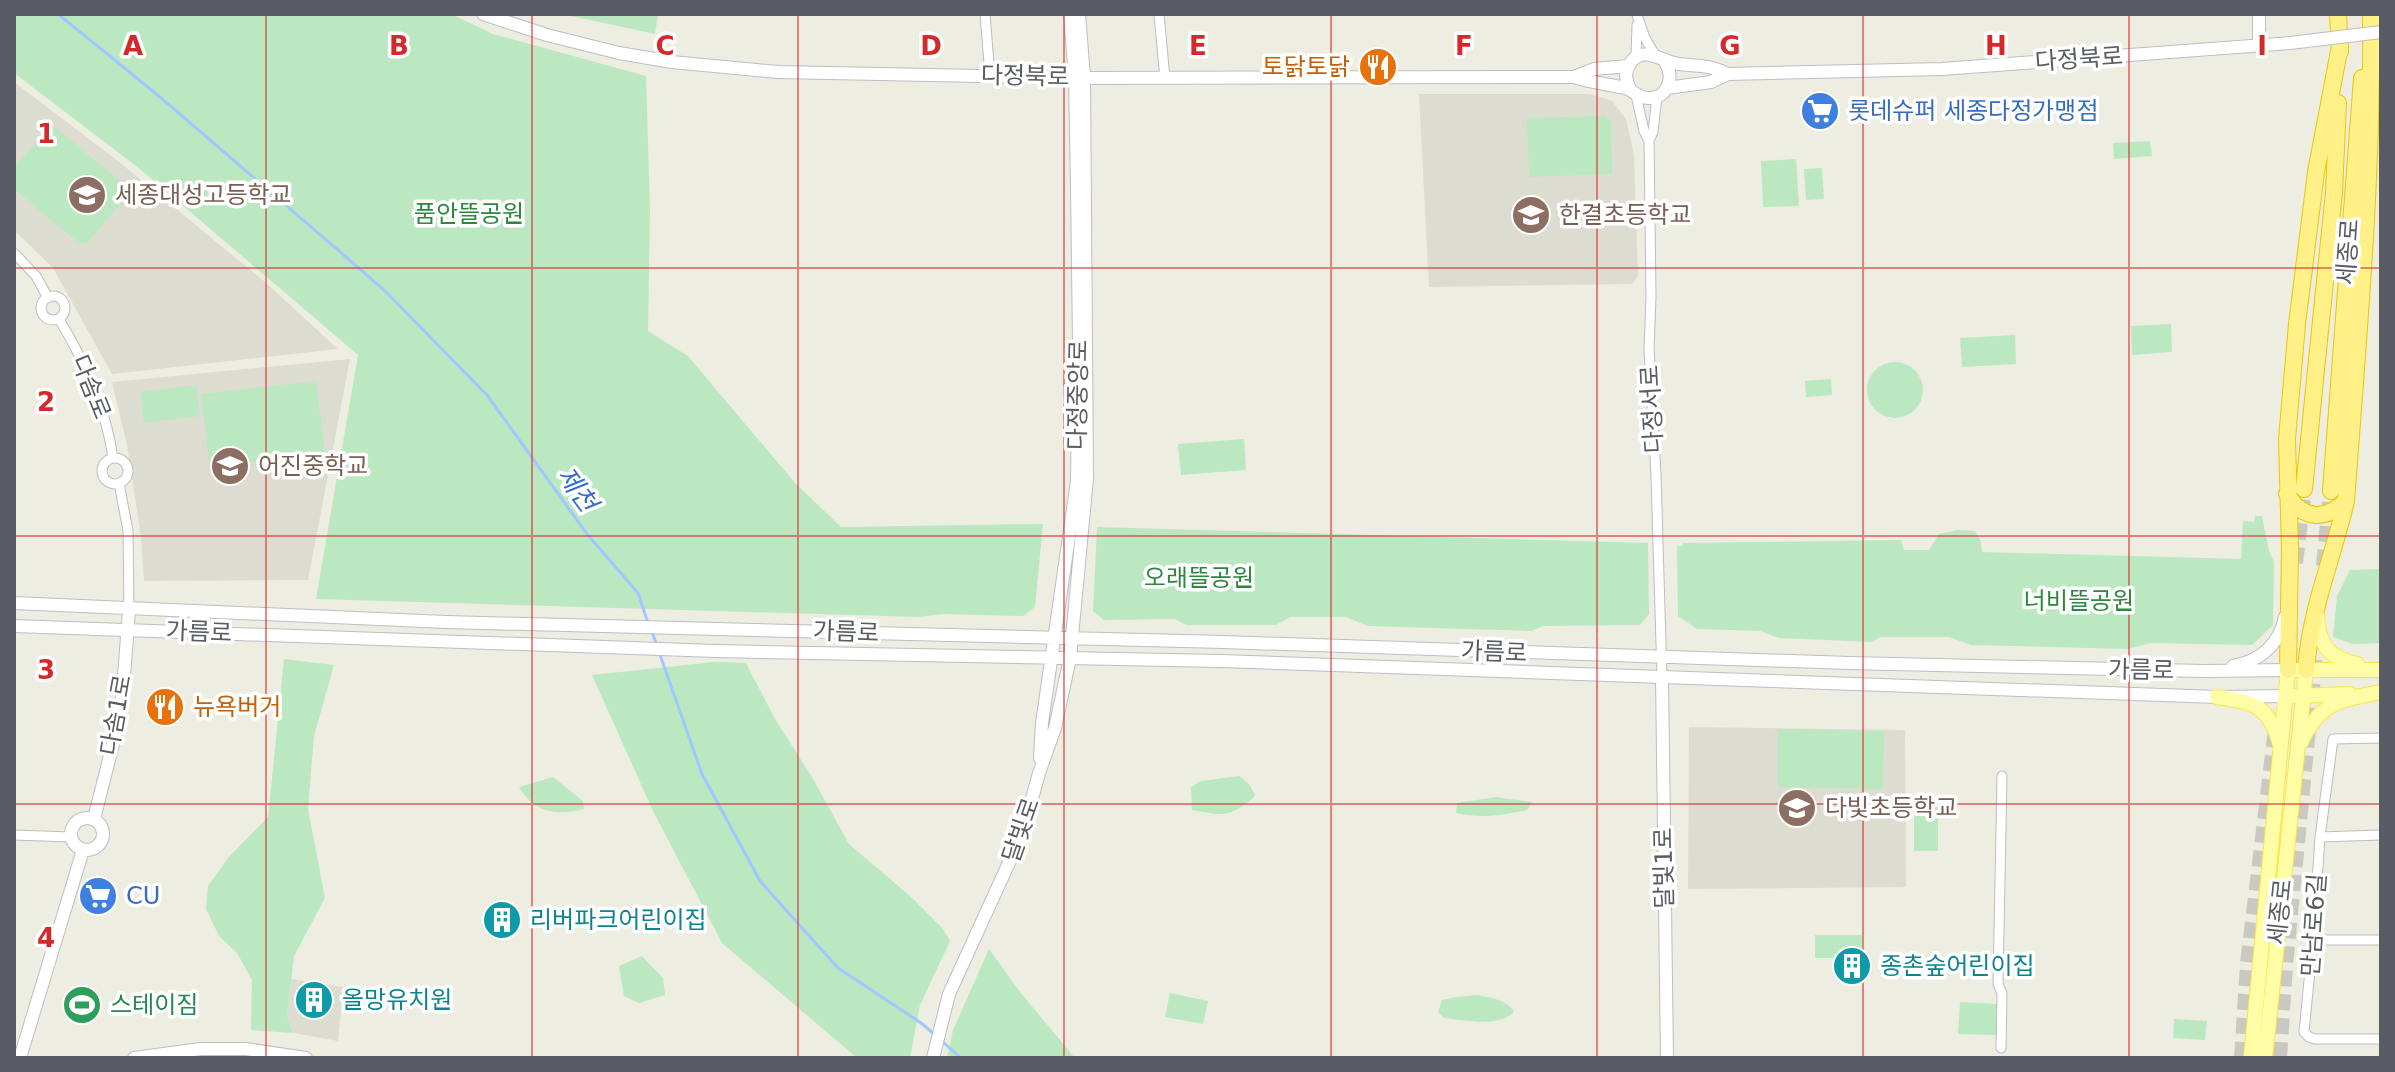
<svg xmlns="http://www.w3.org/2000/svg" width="2395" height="1072" viewBox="0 0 2395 1072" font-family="'DejaVu Sans','Noto Sans KR',sans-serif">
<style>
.education{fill:#dddcd0}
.green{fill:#bbe8c1}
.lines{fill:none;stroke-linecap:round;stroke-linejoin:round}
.stream{stroke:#a0c8ff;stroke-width:3}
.highway-tunnel{stroke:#c9c9c2;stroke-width:16;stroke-dasharray:16 8;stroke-linecap:butt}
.street-casing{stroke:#bbbdc4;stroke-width:11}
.secondary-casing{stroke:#bcbec6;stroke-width:14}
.primary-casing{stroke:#fde44b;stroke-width:16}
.highway-casing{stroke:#efc500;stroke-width:18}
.street{stroke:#fff;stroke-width:9}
.secondary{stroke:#fff;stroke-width:12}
.primary{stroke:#fffda5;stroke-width:14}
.highway{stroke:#fff187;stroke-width:16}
.secondary-bridge-casing{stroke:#bcbec6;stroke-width:14;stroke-linecap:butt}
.secondary-bridge{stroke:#fff;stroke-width:12}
.grid{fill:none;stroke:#d62828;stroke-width:2;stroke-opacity:0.55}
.labels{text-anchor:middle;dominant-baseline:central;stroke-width:7;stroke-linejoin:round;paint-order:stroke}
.street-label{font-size:24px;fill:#595c63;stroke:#fff}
.food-label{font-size:24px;fill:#c56008;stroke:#fff;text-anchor:end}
.shop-label{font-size:24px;fill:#366cbe;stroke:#fff;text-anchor:start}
.education-label{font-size:24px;fill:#785e54;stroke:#fff;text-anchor:start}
.park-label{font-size:24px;fill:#2e873e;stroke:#fff}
.culture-label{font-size:24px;fill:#0d838f;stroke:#fff;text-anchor:start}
.leisure-label{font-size:24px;fill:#27864d;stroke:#fff;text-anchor:start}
.water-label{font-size:26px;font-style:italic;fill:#386ccc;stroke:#fff}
.grid-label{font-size:26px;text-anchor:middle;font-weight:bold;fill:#d62828;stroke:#fff;stroke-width:7;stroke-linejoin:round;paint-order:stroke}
</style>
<rect width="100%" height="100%" fill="#eeede1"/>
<!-- education -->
<path class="education" d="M14,82L118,161L265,282L338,349L112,374L53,268L14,230Z
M1419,94H1591L1612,101L1626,119L1634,155L1638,276L1632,284L1429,287Z
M350,359L308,580L144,581L141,537L127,445L112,382Z
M1689,727L1905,730L1906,887L1688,889Z
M291,979L343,987L338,1041L293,1033L287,1015Z"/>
<!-- green -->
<path class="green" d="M14,14H451L493,34L646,76L650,210L648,331L688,356L795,483L841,527L1043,524L1035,607L1023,616L942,614L918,617L316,599L358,355L140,169L14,73Z
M562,14H658L655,34Z
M1605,116L1611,122L1612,174L1529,177L1527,118Z
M49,127L56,128L125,185L128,195L87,243L80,244L14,189V167Z
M2150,141L2152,156L2114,159L2113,143Z
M1796,159L1799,206L1763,207L1761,161Z
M1822,168L1824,199L1806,200L1804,169Z
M2171,324L2172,352L2132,355L2131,326Z
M2015,335L2016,364L1962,367L1960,338Z
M1867 390a28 28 0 1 1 56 0a28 28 0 1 1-56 0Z
M1831,379L1832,395L1806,397L1805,381Z
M316,381L325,453L210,467L201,394Z
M196,385L200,416L144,423L140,392Z
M1244,439L1246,470L1181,475L1178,444Z
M2255,516H2262L2269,551L2274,562L2273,625L2252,645L2151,643L2127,649L1971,645L1949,637H1880L1872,642L1779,638L1760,631L1697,629L1678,616L1677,546H1682L1683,543L1901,540L1904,550H1929L1939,534L1957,530L1975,531L1981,542L1982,552L2241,559L2243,521L2254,522Z
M1097,527L1648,543L1649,614L1640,625L1543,626L1531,631L1368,626L1346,617H1290L1276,625H1186L1175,619L1104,620L1093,611Z
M2381,569V643L2353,644L2333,637L2337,596L2350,570Z
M284,659L334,665L314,736L308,809L325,898L294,956L287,1015L293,1033L251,1030L252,980L237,953L219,936L206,909L208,886L229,857L268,817Z
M714,662L746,663L775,719L812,777L849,844L910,896L943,929L950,941L920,1005L910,1058H857L722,943L653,811L592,675Z
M1778,729L1884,731L1883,789L1778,787Z
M1239,776L1250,785L1255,796C1229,818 1225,816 1192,810L1191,787L1201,781Z
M553,777L583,801L584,809C556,816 535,813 519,787Z
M1496,797L1532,802L1527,810C1500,815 1484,819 1456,813L1457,803Z
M1914,799H1938V851H1914Z
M1815,935H1862V958H1815Z
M989,949L1020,992L1075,1058H947L953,1030Z
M642,956L663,978L665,995L639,1003L624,996L619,966Z
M1170,993L1208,1001L1203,1024L1165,1017Z
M1478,995C1491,998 1508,1000 1514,1012C1498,1028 1465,1020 1444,1018L1438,1012L1442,1000L1456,997Z
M1960,1002L1997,1004L1996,1035L1958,1034Z
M2174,1019L2207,1021L2205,1040L2173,1038Z"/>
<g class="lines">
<!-- stream -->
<path class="stream" d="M58,14L160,97L346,257L385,291L487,395L587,534L638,593L648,623
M651,630L657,645
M659,652L702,774L760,881L838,968L921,1023L934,1034
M943,1042L961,1058"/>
<!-- highway-tunnel -->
<path class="highway-tunnel" d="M2295,563L2304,489
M2324,566L2331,491
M2242,1058L2248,964L2276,729
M2279,1058L2285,966L2315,657"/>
<!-- street casing -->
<g class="street-casing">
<path id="street" d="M985,14L990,76
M1159,14L1165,79
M1637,15L1645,38L1655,55
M1636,57L1637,25
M1636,95L1644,131L1649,141
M1657,97L1653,132L1649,141L1651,297L1649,349L1656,476L1662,677
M14,253L36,276L48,298
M41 308a12 12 0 1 1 24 0a12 12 0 1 1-24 0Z
M59,319C85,362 106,408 113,458
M102 471a13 13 0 1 1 26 0a13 13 0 1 1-26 0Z
M119,483L128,531L129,610
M2381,738L2333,739L2320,837L2313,940L2304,1032L2309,1037L2315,1039H2381
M14,835L71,837
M2320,837L2381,835
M2313,940H2381
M2001,1048L2002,993L1998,984L2002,776"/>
</g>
<!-- secondary casing -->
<g class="secondary-casing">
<path id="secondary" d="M483,14L547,35L619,53L672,62L778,72L1075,78L1574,77C1593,83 1607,84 1625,88C1633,90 1638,98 1648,98C1668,99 1675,77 1665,62
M2259,14V46
M1574,77L1594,69L1628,66
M1667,88L1711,82L1728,74
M1630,89C1626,81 1624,73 1629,65C1642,43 1662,62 1679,64C1701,67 1707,64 1728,74L1942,69L2290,43
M14,603L446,622L1223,642L1849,663L2204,671L2288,670
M14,626L715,651L1221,661L2217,697L2286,696
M2233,666C2260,661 2279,645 2285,617
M1662,677L1667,1058
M1040,758L1042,723L1077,481L1079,341L1077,187L1075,78L1070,14
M71 834a16 16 0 1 1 32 0a16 16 0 1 1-32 0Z
M94,819L117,728L123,690L129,610
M20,1058L83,850
M134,1058L201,1049H246L306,1058
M933,1058L949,994L1023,832L1039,773L1055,728L1070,658L1087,478L1084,77L1079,14"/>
</g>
<!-- primary casing -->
<g class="primary-casing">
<path id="primary" d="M2317,615C2319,645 2327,657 2357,664
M2294,696L2349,694
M2217,697C2254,703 2268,704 2280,744
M2301,742C2320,702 2340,700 2381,692
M2251,1058L2288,670H2381
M2265,1058L2306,670"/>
</g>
<!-- highway casing -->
<g class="highway-casing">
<path id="highway" d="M2338,14L2340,52
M2304,489L2334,192L2338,103
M2331,491L2362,78
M2287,494C2302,520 2325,521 2346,501
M2288,670L2290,549L2287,439L2297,324L2316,172L2340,46
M2306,670C2310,610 2333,558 2346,501C2358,339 2373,177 2371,14"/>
</g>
<!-- street -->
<use href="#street" class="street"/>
<!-- secondary -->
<use href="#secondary" class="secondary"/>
<!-- primary -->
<use href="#primary" class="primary"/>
<!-- highway -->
<use href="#highway" class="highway"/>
<!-- secondary-bridge casing -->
<g class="secondary-bridge-casing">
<path id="secondary-bridge" d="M2290,43L2381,32"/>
</g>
<!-- secondary-bridge -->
<use href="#secondary-bridge" class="secondary-bridge"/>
</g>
<!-- grid -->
<path class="grid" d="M266,14V1058M532,14V1058M798,14V1058M1064,14V1058M1331,14V1058M1597,14V1058M1863,14V1058M2129,14V1058M14,268H2381M14,536H2381M14,804H2381"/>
<!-- icons -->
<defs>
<g id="restaurant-disc" transform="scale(2)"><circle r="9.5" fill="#e8710a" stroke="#fff"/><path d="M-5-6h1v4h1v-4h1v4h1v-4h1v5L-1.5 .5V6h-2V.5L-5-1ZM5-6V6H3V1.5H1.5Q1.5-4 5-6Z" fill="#fff"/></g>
<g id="supermarket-disc" transform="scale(2)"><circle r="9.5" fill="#3f7fe0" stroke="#fff"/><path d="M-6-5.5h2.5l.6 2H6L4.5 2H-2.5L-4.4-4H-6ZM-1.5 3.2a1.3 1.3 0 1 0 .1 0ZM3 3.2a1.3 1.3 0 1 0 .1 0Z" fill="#fff"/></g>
<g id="school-disc" transform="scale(2)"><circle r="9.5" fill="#8d6e63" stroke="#fff"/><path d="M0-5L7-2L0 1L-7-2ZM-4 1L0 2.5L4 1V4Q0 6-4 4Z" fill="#fff"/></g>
<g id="building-disc" transform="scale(2)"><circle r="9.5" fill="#0f9aa8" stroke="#fff"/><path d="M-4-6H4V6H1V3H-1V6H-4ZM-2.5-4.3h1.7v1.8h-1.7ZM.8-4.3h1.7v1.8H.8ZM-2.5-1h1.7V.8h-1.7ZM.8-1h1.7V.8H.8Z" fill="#fff"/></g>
<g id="stadium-disc" transform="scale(2)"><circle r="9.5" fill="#2e9e5b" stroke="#fff"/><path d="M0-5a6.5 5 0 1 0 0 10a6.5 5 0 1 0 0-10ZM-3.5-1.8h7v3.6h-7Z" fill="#fff"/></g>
</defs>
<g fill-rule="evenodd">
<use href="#restaurant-disc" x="1378" y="67"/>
<use href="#supermarket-disc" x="1820" y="111"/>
<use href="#school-disc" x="87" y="195"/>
<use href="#school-disc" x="1531" y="215"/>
<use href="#school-disc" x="230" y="466"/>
<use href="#restaurant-disc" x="165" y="707"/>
<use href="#school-disc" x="1797" y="808"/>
<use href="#supermarket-disc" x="98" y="896"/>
<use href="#building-disc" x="502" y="920"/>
<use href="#building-disc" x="1852" y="966"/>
<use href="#building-disc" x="314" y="1000"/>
<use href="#stadium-disc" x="82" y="1005"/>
</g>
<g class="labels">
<!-- street labels -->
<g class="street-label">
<text transform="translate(2079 59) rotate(-4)">다정북로</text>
<text transform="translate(1025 76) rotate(1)">다정북로</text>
<text transform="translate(2348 252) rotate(-86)">세종로</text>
<text transform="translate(91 387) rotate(68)">다솜로</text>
<text transform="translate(1078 395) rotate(-89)">다정중앙로</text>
<text transform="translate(1652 409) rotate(-93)">다정서로</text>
<text transform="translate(199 632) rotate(2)">가름로</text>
<text transform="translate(846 632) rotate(2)">가름로</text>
<text transform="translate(1494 652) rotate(2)">가름로</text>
<text transform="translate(2141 670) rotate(1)">가름로</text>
<text transform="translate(116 715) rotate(-80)">다솜1로</text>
<text transform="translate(1021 830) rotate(-71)">달빛로</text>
<text transform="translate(1664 868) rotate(-91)">달빛1로</text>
<text transform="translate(2280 912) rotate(-84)">세종로</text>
<text transform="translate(2314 925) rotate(-86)">만남로6길</text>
</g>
<!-- food labels -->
<g class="food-label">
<text x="1350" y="67">토닭토닭</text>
<text x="193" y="707" text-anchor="start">뉴욕버거</text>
</g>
<!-- shop labels -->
<g class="shop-label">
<text x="1848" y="111">롯데슈퍼 세종다정가맹점</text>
<text x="126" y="896">CU</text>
</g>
<!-- education labels -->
<g class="education-label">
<text x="115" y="195">세종대성고등학교</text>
<text x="1559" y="215">한결초등학교</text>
<text x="258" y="466">어진중학교</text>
<text x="1825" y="808">다빛초등학교</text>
</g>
<!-- park labels -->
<g class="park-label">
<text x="469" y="214">품안뜰공원</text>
<text x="1199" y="578">오래뜰공원</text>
<text x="2079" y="601">너비뜰공원</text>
</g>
<!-- culture labels -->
<g class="culture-label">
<text x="530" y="920">리버파크어린이집</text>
<text x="1880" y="966">종촌숲어린이집</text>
<text x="342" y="1000">올망유치원</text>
</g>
<!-- leisure labels -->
<g class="leisure-label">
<text x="110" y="1005">스테이짐</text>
</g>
<!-- water labels -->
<g class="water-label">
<text transform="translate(577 489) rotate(54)">제천</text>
</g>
</g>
<g class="grid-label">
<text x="133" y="55">A</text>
<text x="399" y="55">B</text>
<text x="665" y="55">C</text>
<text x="931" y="55">D</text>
<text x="1198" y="55">E</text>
<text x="1464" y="55">F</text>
<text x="1730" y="55">G</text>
<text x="1996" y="55">H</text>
<text x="2262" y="55">I</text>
<text x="46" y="143">1</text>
<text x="46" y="411">2</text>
<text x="46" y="679">3</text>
<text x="46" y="947">4</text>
</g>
<!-- border -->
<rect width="2395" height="1072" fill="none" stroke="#595c63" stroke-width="32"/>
</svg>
